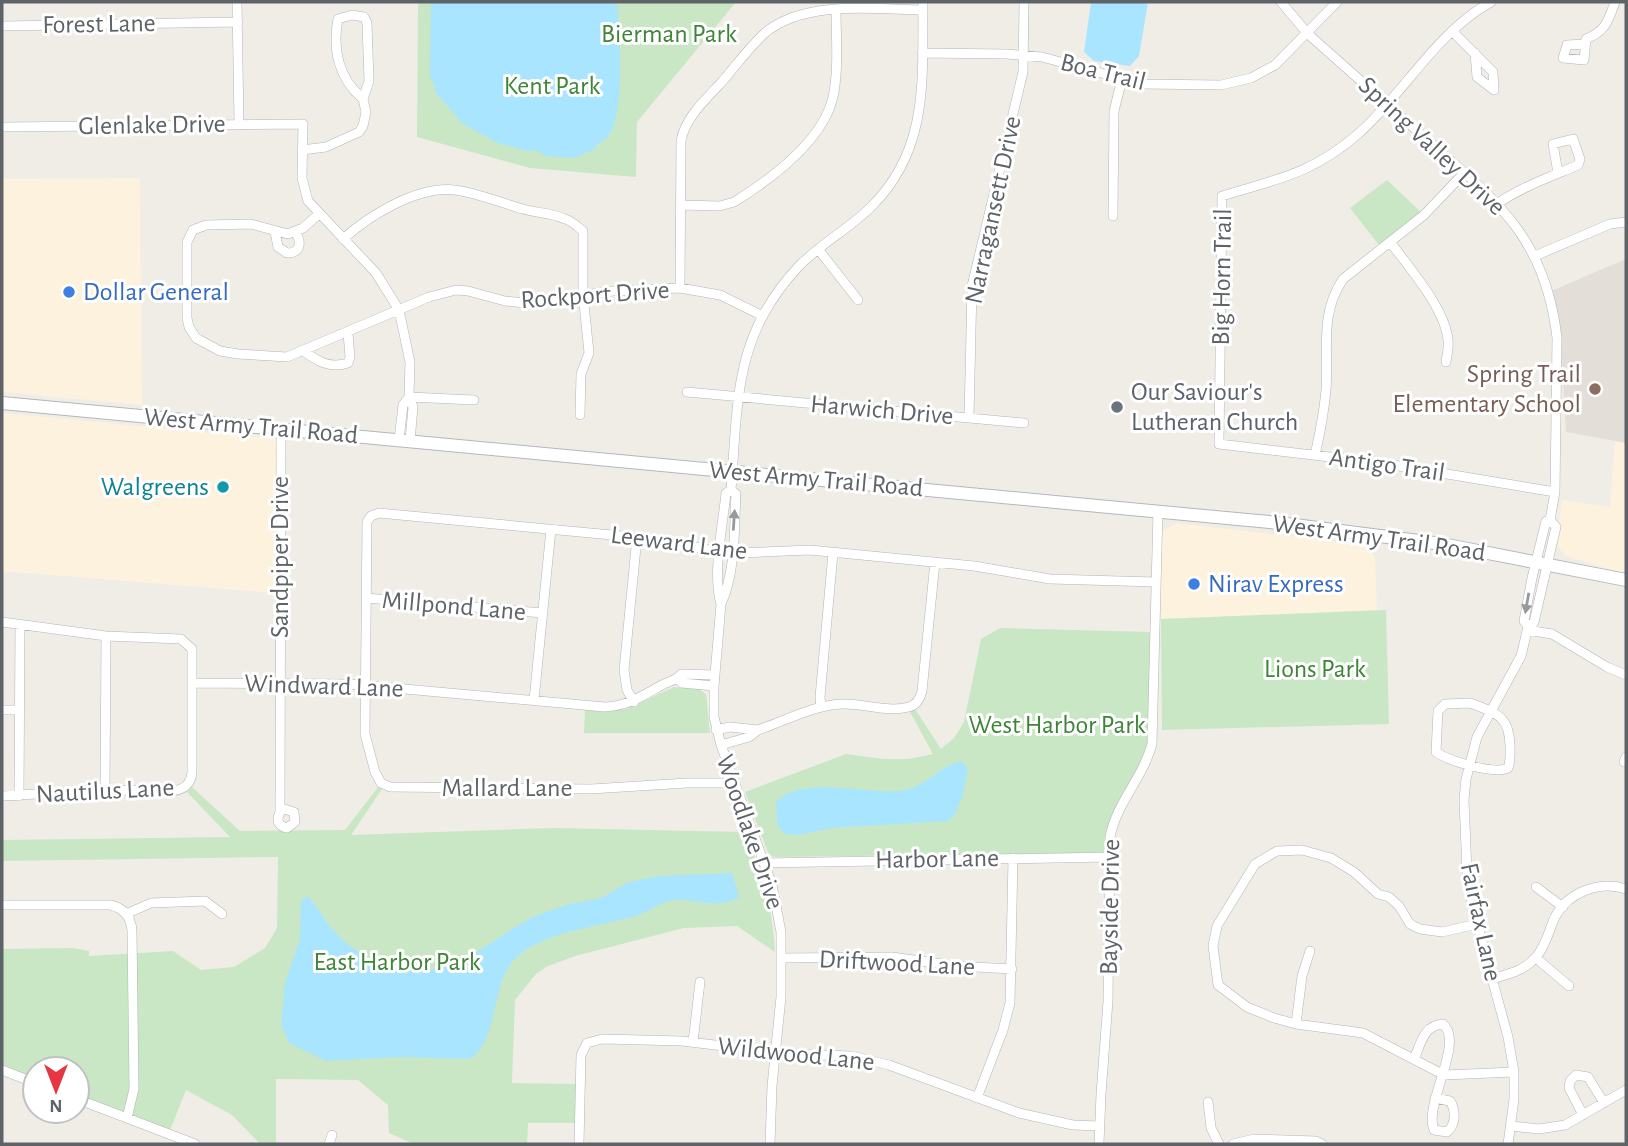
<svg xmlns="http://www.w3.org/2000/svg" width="1628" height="1146" viewBox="0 0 1628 1146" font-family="'Alegreya Sans',sans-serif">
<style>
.commercial{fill:#fdf2de}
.education{fill:#e3ded8}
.green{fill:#c9e7c4}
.water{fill:#a9e5fe}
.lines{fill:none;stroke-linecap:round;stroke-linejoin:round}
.minor-casing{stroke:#b2b5b9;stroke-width:10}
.secondary-casing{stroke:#b3b7bb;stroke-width:14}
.minor{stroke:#fff;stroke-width:9}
.secondary{stroke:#fff;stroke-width:12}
.oneway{fill:#969a9c}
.shop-dot{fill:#3f7fe0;stroke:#fff;stroke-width:2.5}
.education-dot{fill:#8d6e63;stroke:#fff;stroke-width:2.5}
.worship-dot{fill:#6b7280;stroke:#fff;stroke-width:2.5}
.culture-dot{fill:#0f9aa8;stroke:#fff;stroke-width:2.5}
.labels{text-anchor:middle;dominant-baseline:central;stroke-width:6;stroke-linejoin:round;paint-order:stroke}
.street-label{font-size:26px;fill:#5e6367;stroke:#fff}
.park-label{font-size:26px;fill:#3e8537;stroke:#fff}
.shop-label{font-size:26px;fill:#366cbe;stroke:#fff;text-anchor:start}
.education-label{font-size:26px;fill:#785e54;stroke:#fff;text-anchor:end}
.worship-label{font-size:26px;fill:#5b616d;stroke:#fff;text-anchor:start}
.culture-label{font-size:26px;fill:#0d838f;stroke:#fff;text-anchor:end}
</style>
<rect width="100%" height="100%" fill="#f0ede7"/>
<!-- commercial -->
<path class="commercial" d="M140,178L142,405L2,392V179Z
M2,413L278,439L276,593L2,571Z
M1615,441L1626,443V574L1566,556L1558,547L1557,540L1562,500L1610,507Z
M1177,523L1363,545L1373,553L1375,559L1377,610L1161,619V537L1164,530Z"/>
<!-- education -->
<path class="education" d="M1626,259V443L1566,432L1561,345L1556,307L1551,291Z"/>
<!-- green -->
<path class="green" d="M418,2H736L637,122L636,177L530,168L417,137Z
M1387,180L1424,215L1382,249L1350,208Z
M1386,610L1389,724L1162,730L1161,619Z
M1000,628L1151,632L1149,737L1145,755L1111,818L1105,851L1102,853L774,857L769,855L745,792L846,754L883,759H909L933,754L910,712L915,709L941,749L954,738L964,722L981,639Z
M674,687L699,689L706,694L710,733H584L585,710L605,712L626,709Z
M192,787L240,831L345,830L378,787L382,789L351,835L553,828L745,832C762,871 773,910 775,952L737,926L684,928L575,956L546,967L536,974L515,1000L512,1083L577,1084L576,1123H528L527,1144H414L389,1133L388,1105L358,1080L276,1079V1144H260L232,1115L186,1090L169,1133L77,1096V1069H35V1079L2,1065V949L73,948L89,951V956L173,951L201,970L234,967L265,948L277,928L278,857L2,861V840L230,837L187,792Z"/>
<!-- water -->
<path class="water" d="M431,2H617C619,28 629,135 599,143L593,150L574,158L546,156L535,150L527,151L498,143L463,124L437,94L430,75Z
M1091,2H1148L1139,56L1130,66L1094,61L1084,52Z
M961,761L968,768C965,786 962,809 948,821L832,828L798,835L786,834L778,827L776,802C803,775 864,794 898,791C926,789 940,765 961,761Z
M732,873L739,897C719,910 698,899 676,900C663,900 649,912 636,916C599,927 558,929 524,951C487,976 503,1033 471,1059L400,1057L326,1061L289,1043L281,1024L285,982L300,939L301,901L307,896C319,907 323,919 333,930C368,968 411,980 459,963L532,917L570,904L601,898L629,882L660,876Z"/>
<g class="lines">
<!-- minor casing -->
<g class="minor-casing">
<path id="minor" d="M237,2L239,124
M1281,2L1308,34C1346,68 1385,102 1423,136C1495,200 1545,235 1557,338L1555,492L1550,520L1546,521L1532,578L1524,621L1528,627
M1491,2C1436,32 1404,94 1358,134C1312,174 1277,179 1222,196L1219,444L1381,463L1555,492
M2,26L238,22
M1452,31L1493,72L1494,90
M1585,44L1567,45L1563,58L1584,60L1586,39C1606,31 1608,21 1615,2
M922,53L1007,54L1042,57L1142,84L1221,85L1251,78L1275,65L1337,2
M1475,53L1477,77L1494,90
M2,127L303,124L302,178L308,201L376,273L399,310L410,362L409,397L413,407L410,441
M302,150L326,147L359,132L363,126L366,112L363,99L369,81L367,23L364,17L352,15L338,19C332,50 339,79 363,99
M1498,203C1524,186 1550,177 1578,165L1580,159L1573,139L1553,144L1558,173
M681,205L720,206L734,202C771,179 823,141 833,97C839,69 836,37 836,9
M319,214L303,228L288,234L251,224L206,225L193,230L187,242V318L189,327L196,338L220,351L238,354L287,357L429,297L456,290L468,291L505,301L525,303L613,291L680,288L720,295L763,316
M1113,216L1114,111L1122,79
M275,232L278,247L287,253C301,253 302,242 295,232
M343,239C370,215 417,186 455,190C478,193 501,203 523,209C536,213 553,213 565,219C572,221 578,227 583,231V294L589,353L581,374L580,415
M1391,243C1409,268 1445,308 1448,340C1449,347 1447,355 1446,362
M818,249L858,300
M1535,256L1610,224L1626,222
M680,288L681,141C685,118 704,101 720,84C735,67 749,47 766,32C805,0 874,9 922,10
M302,350C317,361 329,369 348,363L350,357L348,333
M687,392L1024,423
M409,397L474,400
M969,418L972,286L1023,72L1024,2
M399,440L403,405L409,397
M1315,455C1320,433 1324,412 1326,390C1329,349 1319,315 1343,279L1424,215L1464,173
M366,598L542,613
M721,604C712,574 723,525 726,493L731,490
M2,622L106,636L181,639L192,649V772C191,785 183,790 171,791L105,790L2,796
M1527,630L1552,634L1607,667L1626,675
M678,679L682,683L714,686
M193,683L349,684L605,707C628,706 642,696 662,685C669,681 676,681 681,674L715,675
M534,700L551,529
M634,702L627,690L624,670L637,537
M1470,703C1496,713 1509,715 1510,745C1510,753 1511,761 1508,768C1494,775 1449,761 1436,752L1438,711L1445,704Z
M821,707L820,697L833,553
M2,710H19
M716,730L730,727L758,730
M721,745L749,737L758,730C785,721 814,705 842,704C863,703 888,713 909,707C917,705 920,699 922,691L935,562
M1624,762L1626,757
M734,783H687L591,789L390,787L381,783L375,772L365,734L367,522L371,516L379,513L654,539L714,551L741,553L810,550L974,566L1050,579L1156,582
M105,790L106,636
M19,796L20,625
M280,812L284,809L294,812L295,822L287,828C278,826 276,820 280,812L281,429
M764,863L1110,857
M1536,887L1563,907
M2,905H110C124,908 131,917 132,931L134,1089L127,1118
M126,914L151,903L205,901L222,914
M1477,924L1442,932L1420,929L1410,924L1399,906L1389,897L1378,894L1354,872L1331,858L1302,850L1277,851L1255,864L1217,926L1213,946L1218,985L1247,1007L1274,1018L1296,1024L1363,1033L1444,1075L1514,1072
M782,958L892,957L956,966L1012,969
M1536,958L1569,986
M1492,979C1508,974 1524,971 1536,957C1546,946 1549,930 1555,917C1568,892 1600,880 1626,889
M1296,1024L1302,976L1310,951
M693,1042L700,982
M1414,1059C1421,1043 1424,1025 1443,1024C1465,1043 1423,1104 1434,1130L1447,1132C1456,1125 1456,1110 1450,1101L1435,1098
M2,1070L35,1083
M977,1098L1003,1030L1010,1003L1013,858
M77,1099L195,1144
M1208,1102L1211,1128L1219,1144
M1583,1115L1569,1088L1570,1081L1576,1075L1588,1077L1604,1103
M1511,1126L1539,1129L1565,1125L1626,1090
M329,1144L332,1135
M579,1144L581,1055L587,1043L602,1039L682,1041L788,1054L851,1056L889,1065L1019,1113L1073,1125L1099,1126
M770,1144L772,1086L781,997V932L772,885L721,745L714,717V686L721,604C736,571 734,529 736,494L731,490C736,432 734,366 764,314C773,297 785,281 798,267C820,244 849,229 872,206C930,148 922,77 923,2
M1099,1144L1101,1094L1108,1001L1110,837C1117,802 1143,778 1152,744L1158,511
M1233,1144L1254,1139L1316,1141L1322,1144
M1508,1144L1514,1099V1072L1508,1037L1472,905L1467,872L1464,800L1466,779L1477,737L1521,656L1528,627L1534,622L1556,527L1550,520"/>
</g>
<!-- secondary casing -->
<g class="secondary-casing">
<path id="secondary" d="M2,403L1279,523L1442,544L1626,580"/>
</g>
<!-- minor -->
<use href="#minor" class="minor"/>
<!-- secondary -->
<use href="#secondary" class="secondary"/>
</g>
<!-- one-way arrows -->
<defs><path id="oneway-solid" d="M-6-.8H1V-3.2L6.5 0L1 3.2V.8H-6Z" transform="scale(1.75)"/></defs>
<g class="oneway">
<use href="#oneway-solid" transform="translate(734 520) rotate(-86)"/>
<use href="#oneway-solid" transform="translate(1527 603) rotate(100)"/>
</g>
<!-- markers -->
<g class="shop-dot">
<circle cx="69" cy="292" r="7"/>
<circle cx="1194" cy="584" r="7"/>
</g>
<circle class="education-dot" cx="1595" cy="389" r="7"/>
<circle class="worship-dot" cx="1117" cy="407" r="7"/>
<circle class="culture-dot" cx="223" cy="487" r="7"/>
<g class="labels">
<!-- street labels -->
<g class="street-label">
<text transform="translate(99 24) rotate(-1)">Forest Lane</text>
<text transform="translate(1103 72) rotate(14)">Boa Trail</text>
<text transform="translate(152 125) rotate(-1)">Glenlake Drive</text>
<text transform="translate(1432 146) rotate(43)">Spring Valley Drive</text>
<text transform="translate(993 210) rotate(-78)">Narragansett Drive</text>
<text transform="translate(1222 277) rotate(-89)">Big Horn Trail</text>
<text transform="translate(595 295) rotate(-4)">Rockport Drive</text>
<text transform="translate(882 410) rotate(5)">Harwich Drive</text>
<text transform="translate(251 426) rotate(5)">West Army Trail Road</text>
<text transform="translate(1387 465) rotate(8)">Antigo Trail</text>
<text transform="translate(816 479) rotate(5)">West Army Trail Road</text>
<text transform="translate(1379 538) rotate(8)">West Army Trail Road</text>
<text transform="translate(679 543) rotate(7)">Leeward Lane</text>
<text transform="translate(280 557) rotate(-90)">Sandpiper Drive</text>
<text transform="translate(454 606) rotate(5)">Millpond Lane</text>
<text transform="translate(324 686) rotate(2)">Windward Lane</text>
<text x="507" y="788">Mallard Lane</text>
<text transform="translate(105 791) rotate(-3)">Nautilus Lane</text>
<text transform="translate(750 832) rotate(71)">Woodlake Drive</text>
<text transform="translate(937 859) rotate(-1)">Harbor Lane</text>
<text transform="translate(1110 907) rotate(-89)">Bayside Drive</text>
<text transform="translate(1481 922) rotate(78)">Fairfax Lane</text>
<text transform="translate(897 963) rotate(3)">Driftwood Lane</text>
<text transform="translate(796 1054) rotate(6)">Wildwood Lane</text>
</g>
<!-- park labels -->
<g class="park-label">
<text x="669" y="34">Bierman Park</text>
<text x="552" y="86">Kent Park</text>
<text x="1315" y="669">Lions Park</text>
<text x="1057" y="725">West Harbor Park</text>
<text x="397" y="962">East Harbor Park</text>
</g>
<!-- shop labels -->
<g class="shop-label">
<text x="83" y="292">Dollar General</text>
<text x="1208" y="584">Nirav Express</text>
</g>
<!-- education labels -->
<g class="education-label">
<text x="1581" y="374">Spring Trail<tspan x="1581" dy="30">Elementary School</tspan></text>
</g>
<!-- worship labels -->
<g class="worship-label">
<text x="1131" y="392">Our Saviour's<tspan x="1131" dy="30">Lutheran Church</tspan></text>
</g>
<!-- culture labels -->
<g class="culture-label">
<text x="209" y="487">Walgreens</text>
</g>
</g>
<!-- border -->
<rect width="1628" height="1146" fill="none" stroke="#5e6367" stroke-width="7"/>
<!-- north arrow -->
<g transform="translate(56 1090) rotate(180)"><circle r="33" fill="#ffffff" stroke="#bfc1c2" stroke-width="2"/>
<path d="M0-5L12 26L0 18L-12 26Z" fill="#e73641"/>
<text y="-10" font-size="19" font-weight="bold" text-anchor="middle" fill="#5e6367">N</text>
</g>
</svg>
